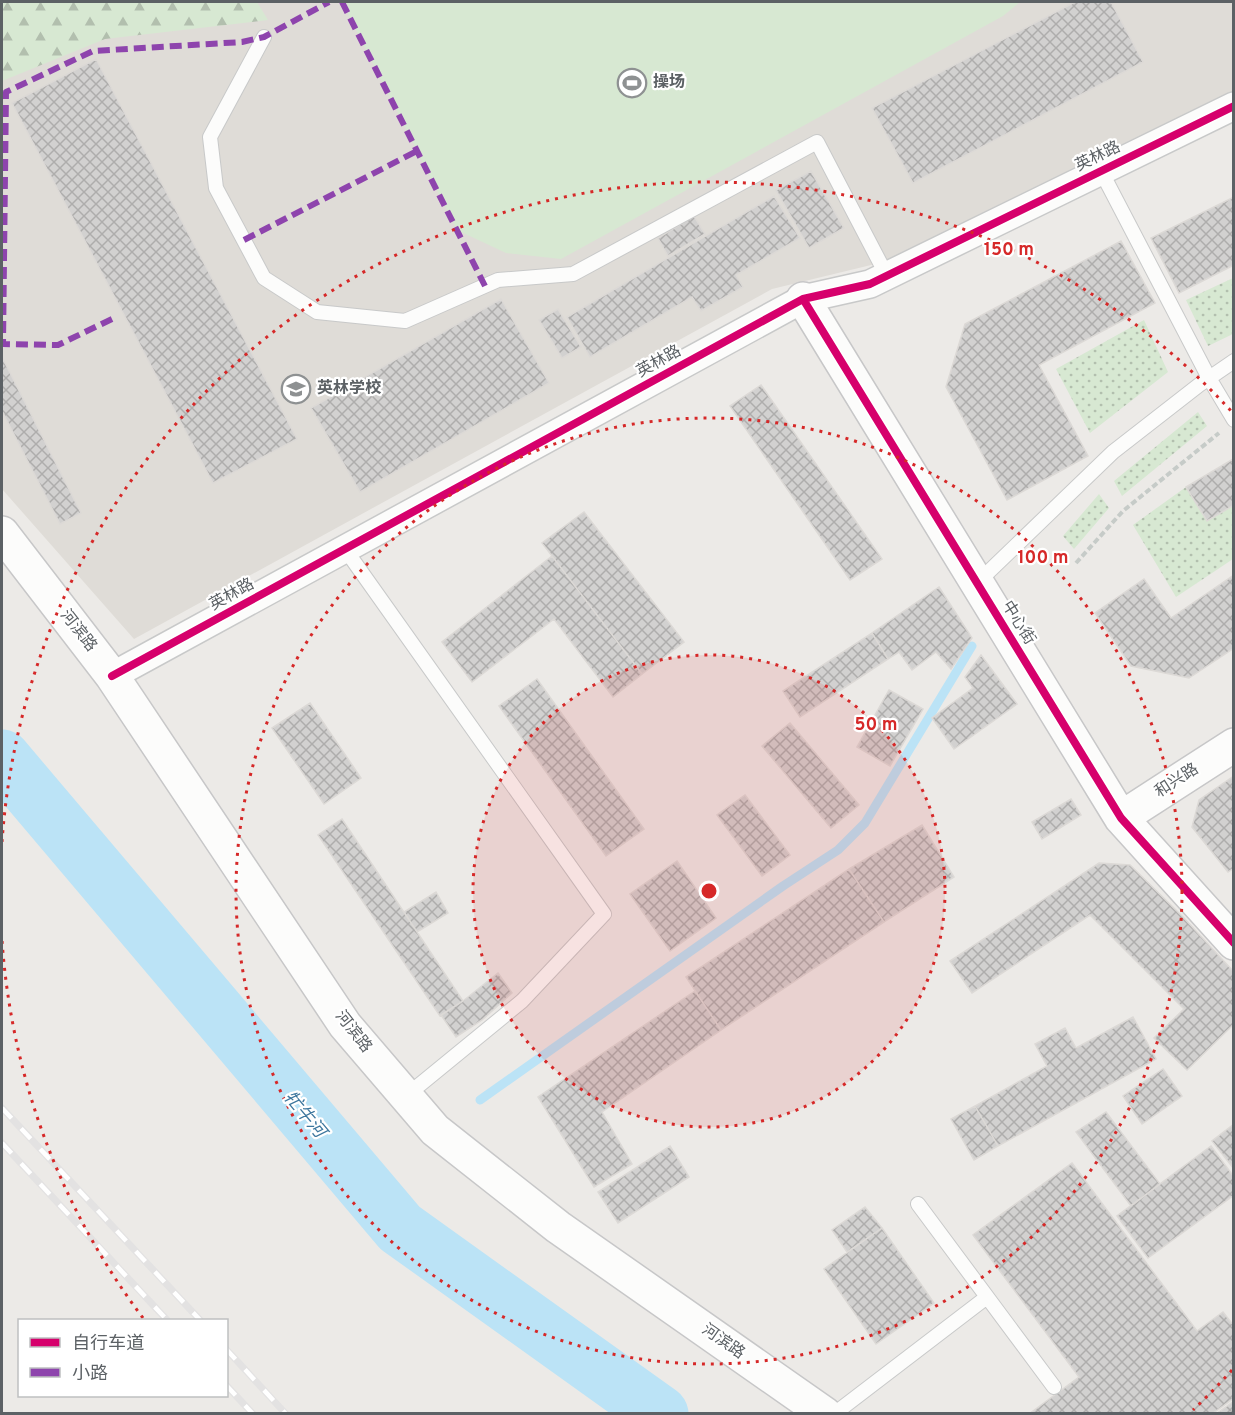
<svg xmlns="http://www.w3.org/2000/svg" width="1235" height="1415" viewBox="0 0 1235 1415" font-family="Overpass,'Noto Sans SC',sans-serif">
<style>
.education{fill:#dfdcd7}
.grass{fill:url(#grass-dots)}
.forest{fill:url(#forest-firs)}
.park{fill:#d7e8d2}
.lines{fill:none;stroke-linecap:round;stroke-linejoin:round}
.stream{stroke:#bbe3f6;stroke-width:9}
.river{stroke:#bbe3f6;stroke-width:57}
.building{fill:url(#building-cross-hatch);stroke:#dcd9d6;stroke-width:1.5}
.lane-casing{stroke:#c8c9c9;stroke-width:16}
.street-casing{stroke:#c8c9c9;stroke-width:30}
.secondary-casing{stroke:#c7c7c8;stroke-width:36}
.path{stroke:#c6cbc8;stroke-width:4;stroke-dasharray:6 3;stroke-linecap:butt}
.lane{stroke:#fcfcfb;stroke-width:14}
.street{stroke:#fcfcfb;stroke-width:27}
.secondary{stroke:#fcfcfb;stroke-width:33}
.rail-casing{stroke:#e3e2e2;stroke-width:7}
.rail{stroke:#fff;stroke-width:4.5;stroke-dasharray:14;stroke-linecap:butt}
.quiet{stroke:#8e44ad;stroke-width:6;stroke-dasharray:12 6;stroke-linecap:butt}
.cycleway-casing{stroke:#fff;stroke-width:11}
.cycleway{stroke:#d6006c;stroke-width:8}
.ring{fill:none;stroke:#d62828;stroke-width:3;stroke-dasharray:3 6}
.labels{text-anchor:middle;dominant-baseline:central;stroke-width:4.5;stroke-linejoin:round;paint-order:stroke}
.poi-label{font-size:16px;font-weight:bold;fill:#5c6165;stroke:#fff;text-anchor:start}
.street-label{font-size:16px;fill:#5c6165;stroke:#fff}
.water-label{font-size:18px;font-style:italic;fill:#3d779e;stroke:#fff}
.centre{fill:#d62828;stroke:#fff;stroke-width:3}
.ring-label{font-size:18px;text-anchor:middle;font-weight:bold;fill:#d62828;stroke:#fff;stroke-width:4.5;stroke-linejoin:round;paint-order:stroke}
</style>
<defs>
<pattern id="grass-dots" width="8" height="8" patternUnits="userSpaceOnUse" patternTransform="scale(1.5)"><rect width="8" height="8" fill="#d7e8d2"/><path d="M2 2h.1M6 6h.1" fill="none" stroke="#b2bfae" stroke-width="1.8" stroke-linecap="round"/></pattern>
<pattern id="forest-firs" width="22" height="20" patternUnits="userSpaceOnUse" patternTransform="scale(1.5)"><rect width="22" height="20" fill="#d7e8d2"/><path d="M5 1l3.5 6h-7zM16 11l3.5 6h-7z" fill="#b2bfae"/></pattern>
<pattern id="building-cross-hatch" width="8" height="8" patternUnits="userSpaceOnUse" patternTransform="scale(1.5)"><rect width="8" height="8" fill="#d2d1d0"/><path d="M0 0l8 8M0 8l8-8" fill="none" stroke="#aeadac"/></pattern>
</defs>
<rect width="100%" height="100%" fill="#eceae7"/>
<!-- education -->
<path class="education" d="M2,2H1233V96L900,258L772,289L134,639L2,489Z"/>
<!-- grass -->
<path class="grass" d="M1233,278V334L1208,346L1186,300Z
M1144,320L1168,372L1090,433L1056,369Z
M1198,412L1207,426L1122,496L1114,481Z
M1186,487L1207,521L1233,505V559L1176,597L1133,525Z
M1099,494L1109,508L1074,549L1063,536Z"/>
<!-- forest -->
<path class="forest" d="M2,2H257L268,20L105,39L2,81Z"/>
<!-- park -->
<path class="park" d="M342,2H1020L1003,16L561,259L506,253L457,230Z"/>
<g class="lines">
<!-- stream -->
<path class="stream" d="M480,1100L783,886L838,850L865,823L972,646"/>
<!-- river -->
<path class="river" d="M2,758L400,1228L660,1414"/>
</g>
<!-- building -->
<path class="building" d="M1075,2H1111L1143,62L913,183L872,108Z
M96,59L297,439L213,483L12,103Z
M811,171L844,228L809,248L776,190Z
M774,196L800,238L736,275L743,287L701,311L692,297L590,357L567,317Z
M1234,197V265L1179,293L1151,238Z
M694,216L705,234L668,256L658,238Z
M1121,241L1155,303L1039,365L1088,456L1007,500L946,387L965,324Z
M501,299L549,383L360,492L311,408Z
M558,309L581,347L562,358L539,320Z
M2,357L81,513L60,524L2,411Z
M761,385L882,559L850,580L730,406Z
M1233,459L1234,505L1207,521L1186,487Z
M584,512L684,642L642,674L542,543Z
M552,556L642,674L613,697L554,619L472,682L442,642Z
M1234,575V648L1189,678L1131,666L1095,613L1144,579L1171,618Z
M939,587L972,638L951,669L936,652L912,670L899,652L888,659L872,633Z
M872,633L888,659L800,717L783,691Z
M981,655L1017,704L954,749L932,718L973,688L965,677Z
M537,679L644,829L606,856L499,706Z
M889,690L923,709L890,766L857,747Z
M310,703L361,778L324,804L272,728Z
M790,723L859,805L831,828L762,746Z
M1234,776V868L1228,872L1192,827L1199,800Z
M745,795L790,855L762,876L717,815Z
M1071,799L1081,815L1042,839L1032,822Z
M342,819L463,1001L440,1016L318,835Z
M922,825L954,877L884,922L849,869Z
M677,861L716,918L670,951L630,894Z
M1099,863L1130,865L1183,917L1234,972V1024L1187,1070L1154,1038L1184,1009L1090,915L972,993L950,961Z
M849,869L884,922L721,1030L686,977Z
M436,892L448,913L417,932L404,912Z
M498,973L512,993L482,1020L456,1037L441,1015L463,1001Z
M695,991L721,1030L602,1112L632,1164L594,1187L538,1097Z
M1133,1017L1156,1059L998,1146L975,1106L1047,1066L1035,1044L1065,1028L1076,1048Z
M1163,1069L1182,1096L1142,1124L1123,1096Z
M975,1106L998,1146L974,1160L951,1119Z
M1106,1112L1160,1184L1131,1206L1076,1132Z
M1234,1124V1169L1212,1141Z
M670,1146L689,1177L618,1223L598,1192Z
M1211,1146L1234,1177V1195L1148,1258L1117,1216Z
M1072,1163L1197,1331L1223,1312L1234,1326V1398L1212,1414H1029L1079,1377L973,1235Z
M865,1207L882,1228L847,1252L832,1230Z
M882,1228L934,1303L876,1344L824,1269Z
M1234,1401V1414H1216Z"/>
<g class="lines">
<!-- lane casing -->
<g class="lane-casing">
<path id="lane" d="M264,37L210,137L216,188L264,278L317,312L405,321L498,280L573,274L817,142L887,276
M1101,171L1209,378L1234,420
M345,549L604,914L522,1001L406,1096
M977,583L1113,452L1199,385L1234,361
M918,1204L1054,1387
M834,1414L987,1297"/>
</g>
<!-- street casing -->
<g class="street-casing">
<path id="street" d="M112,676L803,299L870,284L1234,106"/>
</g>
<!-- secondary casing -->
<g class="secondary-casing">
<path id="secondary" d="M803,299L1121,818L1234,943
M2,533L112,676L345,1025L435,1130L558,1227L825,1414
M1121,818L1234,745"/>
</g>
<!-- path -->
<path class="path" d="M1076,563L1123,511L1219,433"/>
<!-- lane -->
<use href="#lane" class="lane"/>
<!-- street -->
<use href="#street" class="street"/>
<!-- secondary -->
<use href="#secondary" class="secondary"/>
<!-- rail casing -->
<g class="rail-casing">
<path id="rail" d="M2,1108L200,1320
M2,1143L167,1320
M226,1349L286,1414
M226,1385L253,1414"/>
</g>
<!-- rail -->
<use href="#rail" class="rail"/>
<!-- quiet -->
<path class="quiet" d="M342,2L485,286
M244,240L417,151
M112,319L58,345L3,344L6,92L93,51L242,42L264,37L329,2"/>
<!-- cycleway casing -->
<g class="cycleway-casing">
<path id="cycleway" d="M803,299L1121,818L1234,943
M112,676L803,299L870,284L1234,106"/>
</g>
<!-- cycleway -->
<use href="#cycleway" class="cycleway"/>
</g>
<!-- distance rings -->
<circle cx="709" cy="891" r="236" fill="#d62828" fill-opacity=".12"/>
<g class="ring">
<circle cx="709" cy="891" r="236"/>
<circle cx="709" cy="891" r="473"/>
<path d="M1232 1370A709 709 0 0 1 1193 1410M143 1318A709 709 0 0 1 2 940M2 842A709 709 0 0 1 1232 412"/>
</g>
<!-- icons -->
<defs>
<g id="stadium-ring" transform="scale(1.5)"><circle r="9.5" fill="#fff" stroke="#8e9192" stroke-width="1.5"/><path d="M0-5a6.5 5 0 1 0 0 10a6.5 5 0 1 0 0-10ZM-3.5-1.8h7v3.6h-7Z" fill="#8e9192"/></g>
<g id="school-ring" transform="scale(1.5)"><circle r="9.5" fill="#fff" stroke="#8e9192" stroke-width="1.5"/><path d="M0-5L7-2L0 1L-7-2ZM-4 1L0 2.5L4 1V4Q0 6-4 4Z" fill="#8e9192"/></g>
</defs>
<g fill-rule="evenodd">
<use href="#stadium-ring" x="632" y="83"/>
<use href="#school-ring" x="296" y="389"/>
</g>
<g class="labels">
<!-- poi labels -->
<g class="poi-label">
<text x="653" y="83">操场</text>
<text x="317" y="389">英林学校</text>
</g>
<!-- street labels -->
<g class="street-label">
<text transform="translate(1098 157) rotate(-26)">英林路</text>
<text transform="translate(659 362) rotate(-29)">英林路</text>
<text transform="translate(232 595) rotate(-29)">英林路</text>
<text transform="translate(1018 623) rotate(58)">中心街</text>
<text transform="translate(78 631) rotate(52)">河滨路</text>
<text transform="translate(1177 781) rotate(-33)">和兴路</text>
<text transform="translate(353 1032) rotate(52)">河滨路</text>
<text transform="translate(723 1342) rotate(35)">河滨路</text>
</g>
<!-- water labels -->
<g class="water-label">
<text transform="translate(304 1115) rotate(50)">牤牛河</text>
</g>
</g>
<circle cx="709" cy="891" r="9" class="centre"/>
<g class="ring-label">
<text x="1009" y="255">150 m</text>
<text x="1043" y="563">100 m</text>
<text x="876" y="730">50 m</text>
</g>
<!-- border -->
<rect width="1235" height="1415" fill="none" stroke="#5c6165" stroke-width="6"/>
<!-- legend -->
<rect x="18" y="1319" width="210" height="78" fill="#ffffff" stroke="#bec0c1" stroke-width="1.5"/>
<rect x="30" y="1338" width="30" height="9" fill="#d6006c" stroke="#bec0c1" stroke-width="1.5"/>
<text x="72" y="1349" font-size="18" fill="#5c6165">自行车道</text>
<rect x="30" y="1368" width="30" height="9" fill="#8e44ad" stroke="#bec0c1" stroke-width="1.5"/>
<text x="72" y="1379" font-size="18" fill="#5c6165">小路</text>
</svg>
